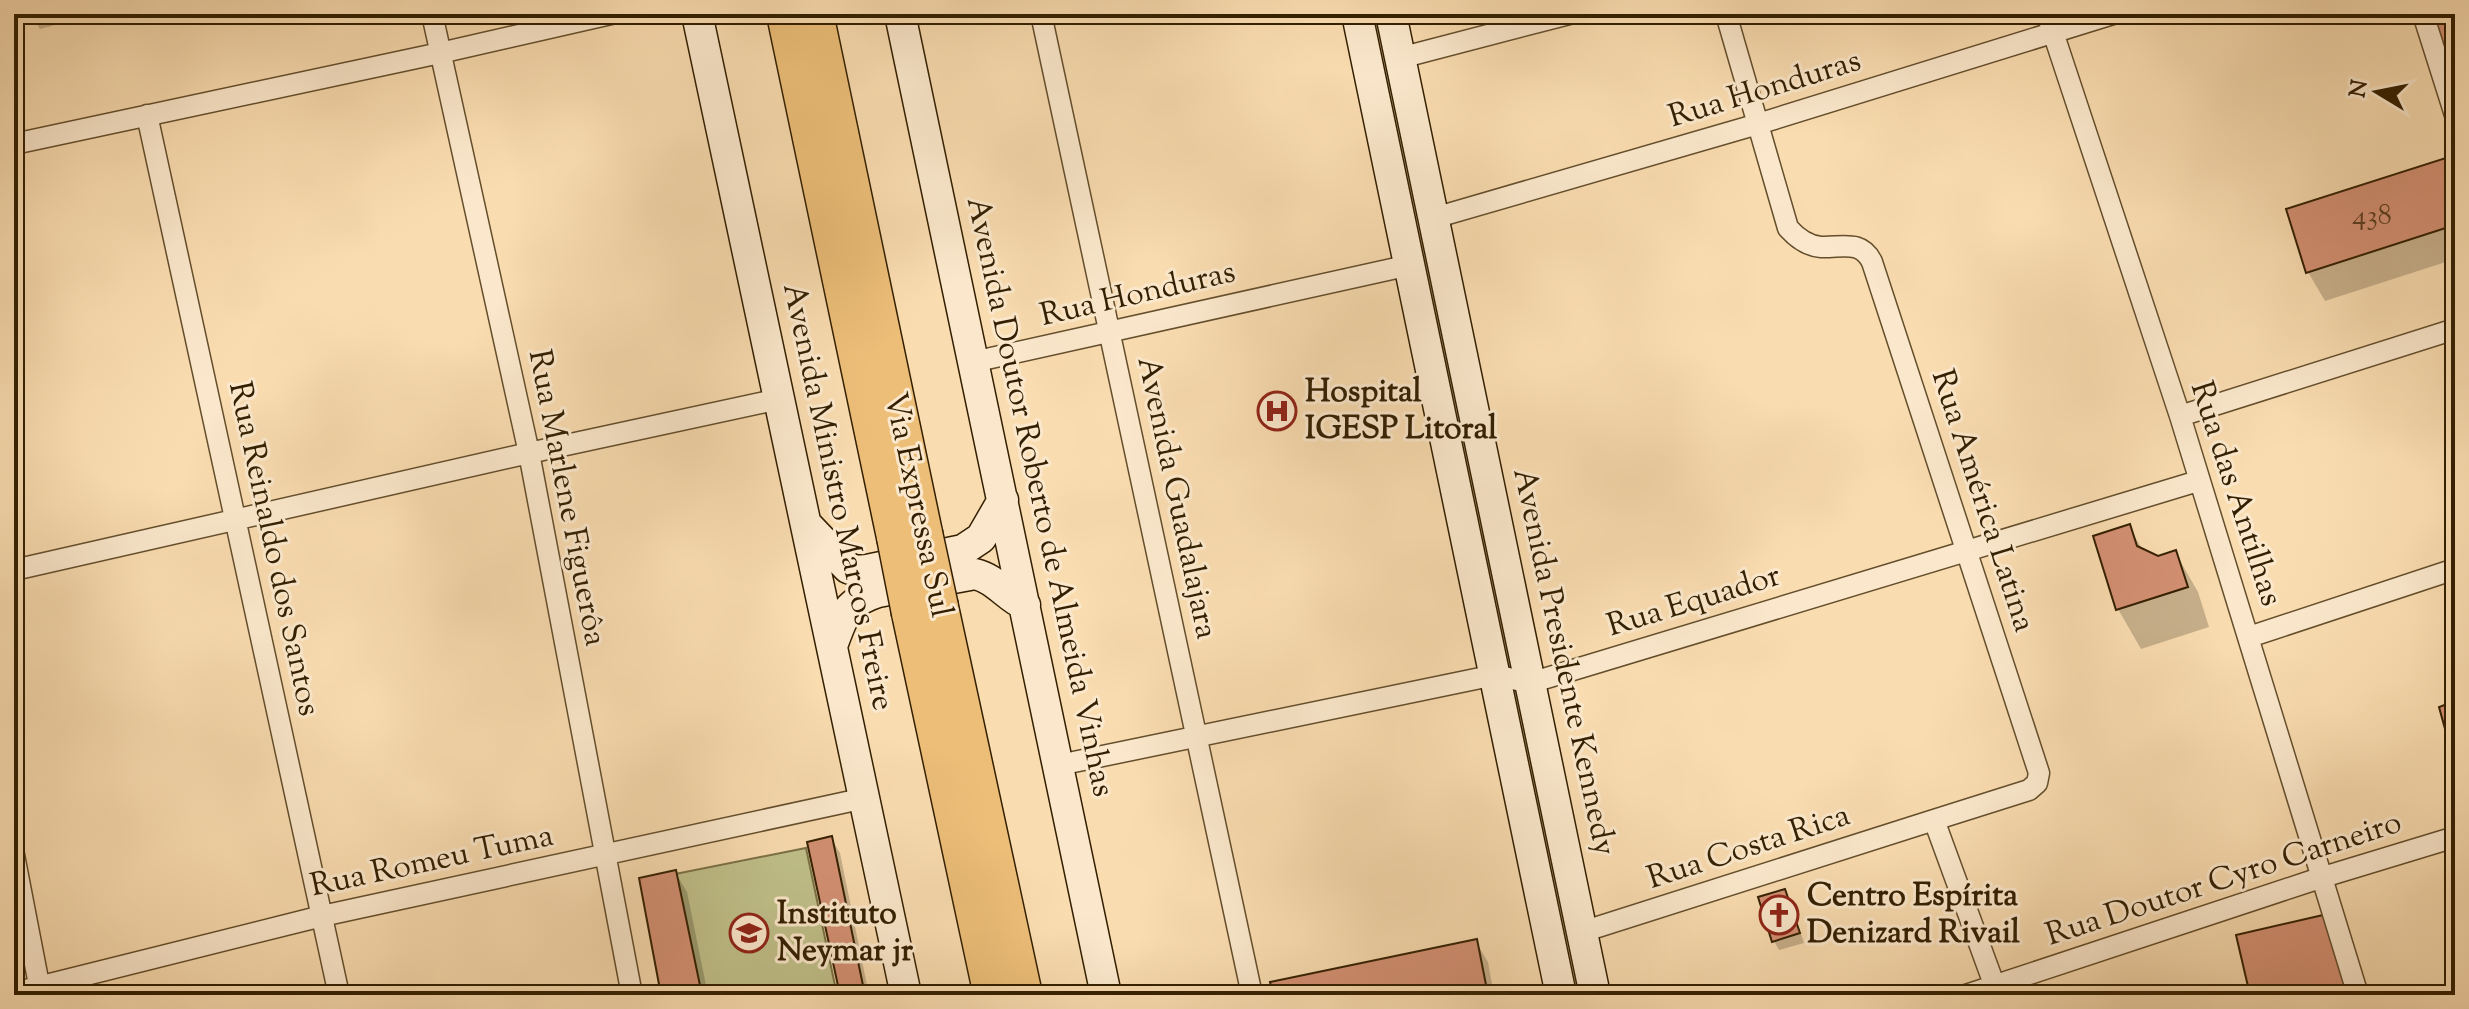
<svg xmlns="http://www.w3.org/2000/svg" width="2469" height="1009" viewBox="0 0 2469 1009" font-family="'Sorts Mill Goudy',serif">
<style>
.green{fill:#c0c08a;stroke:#7a7045;stroke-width:2}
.shadow{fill:#0003}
.building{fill:#d49073;stroke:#331f00;stroke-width:2}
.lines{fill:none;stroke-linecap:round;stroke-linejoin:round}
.street-casing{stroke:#644e2c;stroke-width:23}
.secondary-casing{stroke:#331f00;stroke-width:33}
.highway-casing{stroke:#331f00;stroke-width:41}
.street{stroke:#fbe8cc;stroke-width:20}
.secondary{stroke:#fbe8cc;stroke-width:30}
.highway{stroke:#ecbe78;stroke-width:38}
.highway-bridge-casing{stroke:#331f00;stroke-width:41;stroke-linecap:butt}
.highway-bridge{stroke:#ecbe78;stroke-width:38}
.labels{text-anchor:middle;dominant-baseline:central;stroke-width:6;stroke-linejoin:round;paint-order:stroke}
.number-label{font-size:28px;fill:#5b3b1d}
.street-label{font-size:32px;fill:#331f00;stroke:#fbe8cc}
.poi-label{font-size:32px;font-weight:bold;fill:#331f00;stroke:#fbe8cc;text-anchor:start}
</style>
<rect width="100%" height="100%" fill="#f9dcb0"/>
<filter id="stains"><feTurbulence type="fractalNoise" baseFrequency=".0025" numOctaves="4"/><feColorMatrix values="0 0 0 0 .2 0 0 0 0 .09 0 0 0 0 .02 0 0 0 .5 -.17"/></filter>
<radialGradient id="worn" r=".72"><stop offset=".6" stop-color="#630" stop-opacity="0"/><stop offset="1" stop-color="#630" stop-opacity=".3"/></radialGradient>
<!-- green -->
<path class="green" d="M806,848L837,995H684L660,877Z"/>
<!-- shadow -->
<path class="shadow" d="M31,14H97L40,29Z
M2455,14V73L2447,58Z
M2455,157V259L2325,301L2308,272Z
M2129,526L2143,551L2157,558L2175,552L2198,592L2209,627L2141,649L2118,609Z
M831,838L840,853L869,995H842Z
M675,872L687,892L708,995H663Z
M1784,891L1790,901L1804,943L1779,950L1774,941Z
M1476,942L1488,962L1494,995H1275Z"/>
<!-- building -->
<path class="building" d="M2430,14H2455V55L2445,59Z
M2455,155V225L2306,273L2286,209Z
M2130,524L2137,546L2158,556L2176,550L2188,587L2116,610L2093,536Z
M2455,701V765L2439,707Z
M832,836L865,995H840L807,842Z
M676,870L702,995H661L639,878Z
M1785,889L1800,933L1772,942L1758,897Z
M2332,913L2358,995H2250L2236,935Z
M1477,939L1488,995H1273L1270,982Z"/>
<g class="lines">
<!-- street casing -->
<g class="street-casing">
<path id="street" d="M432,14L529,453L632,995
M1041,14L1252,995
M1726,14L1788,228C1797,238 1807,246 1821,247C1841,248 1861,239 1872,262L2039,773L2037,783L2029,790L1934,820L1998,995
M2047,14L2180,416L2358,995
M2423,14L2455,115
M1400,58L1569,14
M147,115L339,995
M14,144L440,53L611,14
M1434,218L1758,124L2113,14
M973,362L1410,265
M2180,416L2455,329
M14,570L529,453L779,399
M2249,637L2455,569
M1059,765L1495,675L1530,683L2198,481
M14,855L41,995
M1582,932L1934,820
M14,993L322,916L865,798
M1966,995L2320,878L2455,837"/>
</g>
<!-- secondary casing -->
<g class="secondary-casing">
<path id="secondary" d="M697,14L906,995
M900,14L1106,995
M1357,14L1561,995
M1391,14L1595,995
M807,525L848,568L857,571L867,570L963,550L981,538L1003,500
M832,646C843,616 846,602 878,592L975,574C996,579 1006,596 1025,605"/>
</g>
<!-- highway casing -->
<g class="highway-casing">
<path id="highway" d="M786,14L896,537
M814,14L923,533
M939,607L1023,995
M911,613L993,995"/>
</g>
<!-- street -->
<use href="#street" class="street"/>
<!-- secondary -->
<use href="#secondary" class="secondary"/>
<!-- highway -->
<use href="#highway" class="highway"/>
<!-- highway-bridge casing -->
<g class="highway-bridge-casing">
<path id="highway-bridge" d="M923,533L939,607
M896,537L911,613"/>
</g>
<!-- highway-bridge -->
<use href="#highway-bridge" class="highway-bridge"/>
</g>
<!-- icons -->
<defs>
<g id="hospital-ring" transform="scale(2)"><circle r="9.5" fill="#fbe8cc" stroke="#8f2418" stroke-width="1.5"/><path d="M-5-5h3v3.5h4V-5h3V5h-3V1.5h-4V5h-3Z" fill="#8f2418"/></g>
<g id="church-ring" transform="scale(2)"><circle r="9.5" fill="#fbe8cc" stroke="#8f2418" stroke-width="1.5"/><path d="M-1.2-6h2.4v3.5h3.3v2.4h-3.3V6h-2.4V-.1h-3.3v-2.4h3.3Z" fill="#8f2418"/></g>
<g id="school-ring" transform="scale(2)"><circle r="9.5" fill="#fbe8cc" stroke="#8f2418" stroke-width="1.5"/><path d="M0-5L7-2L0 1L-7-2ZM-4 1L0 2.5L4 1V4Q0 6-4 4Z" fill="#8f2418"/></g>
</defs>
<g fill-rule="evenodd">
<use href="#hospital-ring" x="1277" y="411"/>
<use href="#church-ring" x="1779" y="915"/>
<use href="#school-ring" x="749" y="933"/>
</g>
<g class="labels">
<!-- number labels -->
<g class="number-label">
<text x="2372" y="217">438</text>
</g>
<!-- street labels -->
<g class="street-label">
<text transform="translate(1765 90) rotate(-17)">Rua Honduras</text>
<text transform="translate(1138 295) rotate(-13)">Rua Honduras</text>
<text transform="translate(2235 494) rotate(72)">Rua das Antilhas</text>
<text transform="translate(837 497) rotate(78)">Avenida Ministro Marcos Freire</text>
<text transform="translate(1039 497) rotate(78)">Avenida Doutor Roberto de Almeida Vinhas</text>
<text transform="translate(566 498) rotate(79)">Rua Marlene Figuerôa</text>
<text transform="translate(1176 498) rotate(78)">Avenida Guadalajara</text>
<text transform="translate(1982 501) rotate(72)">Rua América Latina</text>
<text transform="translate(917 505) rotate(78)">Via Expressa Sul</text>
<text transform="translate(273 549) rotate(78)">Rua Reinaldo dos Santos</text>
<text transform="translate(1694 602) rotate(-17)">Rua Equador</text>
<text transform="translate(1563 662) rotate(78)">Avenida Presidente Kennedy</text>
<text transform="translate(1749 848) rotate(-18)">Rua Costa Rica</text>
<text transform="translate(432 862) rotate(-12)">Rua Romeu Tuma</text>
<text transform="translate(2224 880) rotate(-18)">Rua Doutor Cyro Carneiro</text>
</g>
<!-- poi labels -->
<g class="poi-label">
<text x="1305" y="393">Hospital<tspan x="1305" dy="37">IGESP Litoral</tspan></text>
<text x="1807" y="897">Centro Espírita<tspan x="1807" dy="37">Denizard Rivail</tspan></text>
<text x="777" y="915">Instituto<tspan x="777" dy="37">Neymar jr</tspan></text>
</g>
</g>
<!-- margin -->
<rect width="2469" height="1009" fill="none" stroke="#f9dcb0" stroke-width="48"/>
<rect x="16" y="16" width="2437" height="977" fill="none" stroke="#331f00" stroke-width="4"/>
<rect x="24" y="24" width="2421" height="961" fill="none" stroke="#331f00" stroke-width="2"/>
<!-- north arrow -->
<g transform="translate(2377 92) rotate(280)" stroke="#fbe8cc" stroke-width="6" paint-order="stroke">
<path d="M0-6L14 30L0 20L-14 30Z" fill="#331f00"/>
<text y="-12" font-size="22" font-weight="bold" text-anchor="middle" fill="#331f00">N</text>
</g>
<rect width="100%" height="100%" filter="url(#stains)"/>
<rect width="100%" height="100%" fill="url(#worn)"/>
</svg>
